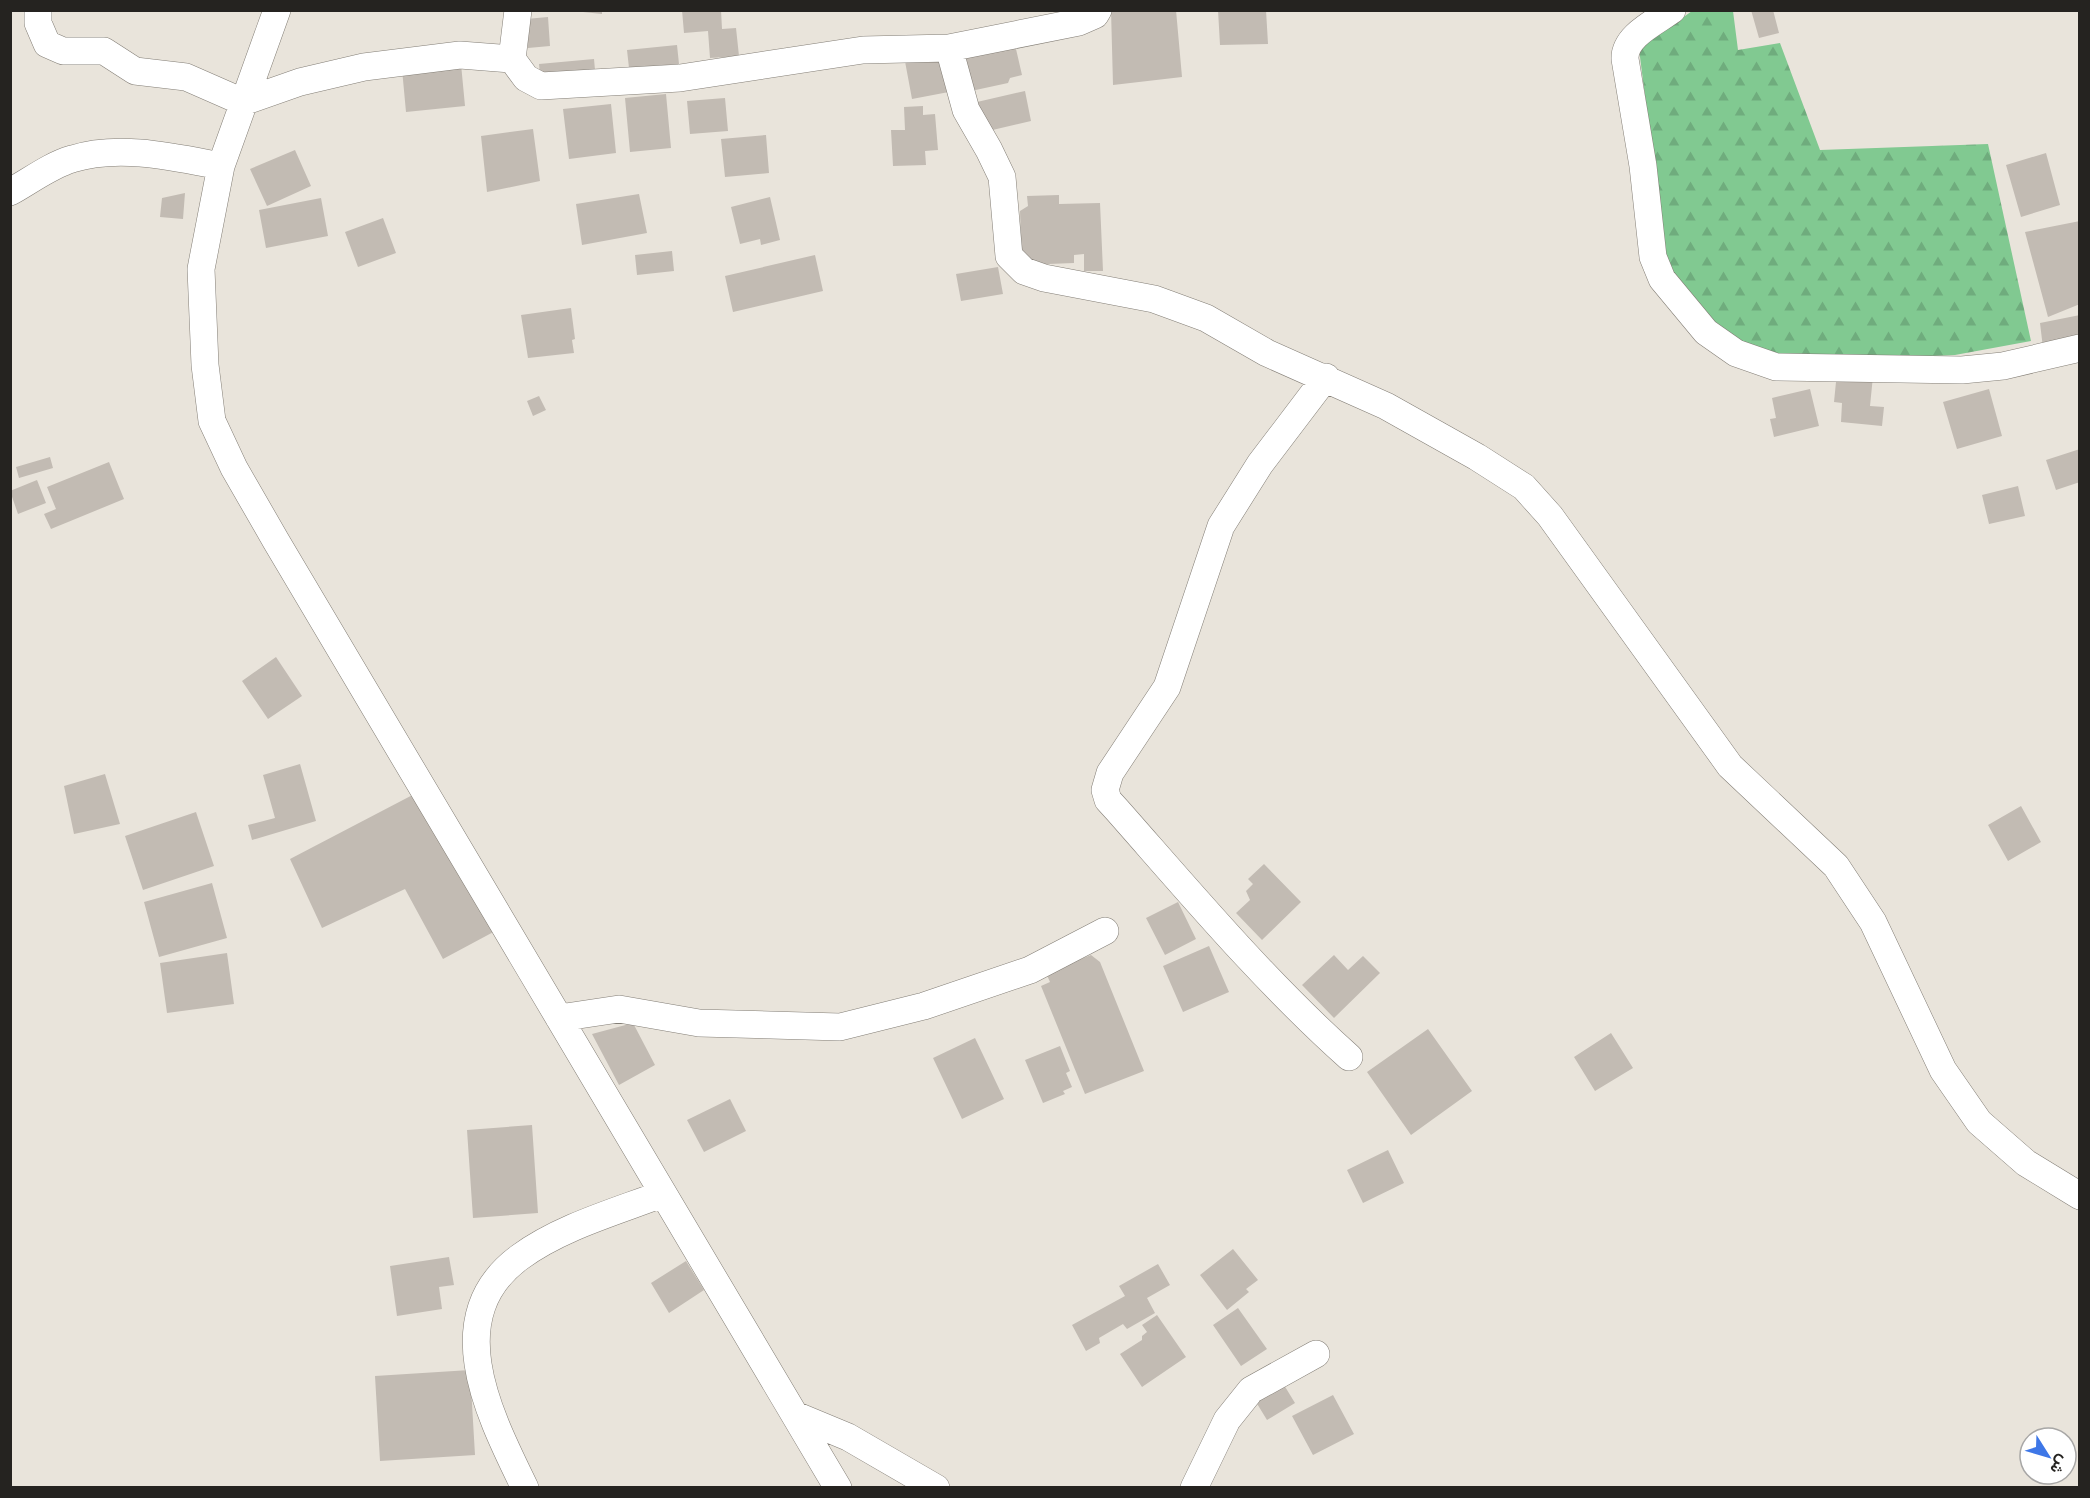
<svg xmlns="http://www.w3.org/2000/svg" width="2090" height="1498" viewBox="0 0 2090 1498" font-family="'Sofia Sans Condensed',Vazirmatn,sans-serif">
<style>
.forest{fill:url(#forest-firs)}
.building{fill:#c2bbb3}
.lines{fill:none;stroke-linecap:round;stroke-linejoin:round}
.minor-casing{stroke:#837e76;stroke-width:28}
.minor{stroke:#fff;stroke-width:27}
</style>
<defs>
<pattern id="forest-firs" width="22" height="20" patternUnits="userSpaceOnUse" patternTransform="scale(1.5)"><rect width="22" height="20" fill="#81c991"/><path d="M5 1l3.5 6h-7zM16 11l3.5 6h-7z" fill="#6fac7d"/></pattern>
</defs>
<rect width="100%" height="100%" fill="#e9e4db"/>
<!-- forest -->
<path class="forest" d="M1692,11H1733L1738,50L1780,43L1820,150L1988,144L2031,341L1955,355L1883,358L1775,357L1747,348L1709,321L1667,268L1639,49Z"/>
<!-- building -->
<path class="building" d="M564,10H602V14Z
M682,10H721L722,29L736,28L739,56L710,58L708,31L684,33Z
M1111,10H1176L1182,77L1113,85Z
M1218,10H1266L1268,44L1220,45Z
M1751,10H1773L1779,33L1759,38Z
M548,17L550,46L528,48L526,19Z
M1003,43L1016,49L1022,75L1010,78L1008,83L971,91L963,51Z
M677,45L679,64L629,68L627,50Z
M946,48L954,91L912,99L904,56Z
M594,59L596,81L541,86L539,64Z
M461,64L465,106L406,112L402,69Z
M1025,91L1031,121L984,132L977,102Z
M666,94L671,148L630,152L625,98Z
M725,98L728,131L690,134L687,101Z
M611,104L616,153L569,159L563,109Z
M923,106V115L935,114L938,150L925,151L926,165L893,166L891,130H905L904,107Z
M533,129L540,181L487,192L481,136Z
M766,135L769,173L725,177L721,139Z
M295,150L311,186L267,206L250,169Z
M2046,153L2060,205L2021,217L2006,165Z
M185,193L183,219L160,217L162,198Z
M639,194L647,233L582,245L576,204Z
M1059,195V204L1100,203L1103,271H1084V254L1074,255V263L1022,265L1020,211L1028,206L1027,196Z
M770,197L780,240L761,245L760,239L740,244L731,207Z
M321,198L328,236L266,248L259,210Z
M383,218L396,253L358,267L345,232Z
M2080,221V304L2048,317L2025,232Z
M672,251L674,271L637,275L635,255Z
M815,255L823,291L733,312L725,276Z
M998,267L1003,294L961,301L956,274Z
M571,308L575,339L572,340L574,353L528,358L521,315Z
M2080,315V337L2043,348L2040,323Z
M1837,372L1873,376L1870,406L1884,407L1882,426L1841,422L1842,403L1834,402Z
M1810,389L1819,426L1774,437L1770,419L1776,418L1772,398Z
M1989,389L2002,436L1957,449L1943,402Z
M539,396L546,410L533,416L527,401Z
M2080,449V482L2056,490L2046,460Z
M50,457L53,468L19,478L16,467Z
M109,462L124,499L51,529L44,514L56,509L47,487Z
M37,480L46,503L18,514L10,491Z
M2018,486L2025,516L1989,524L1982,495Z
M276,657L302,696L268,719L242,681Z
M300,764L316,821L252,840L248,825L275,818L263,775Z
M105,774L120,824L74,834L64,786Z
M424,789L499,929L443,959L405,889L322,928L290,859Z
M2021,806L2041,842L2008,861L1988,825Z
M196,812L214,866L143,890L125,836Z
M1264,864L1301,902L1262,940L1236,913L1250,900L1246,891L1253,884L1248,879Z
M212,883L227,938L159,957L144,902Z
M1178,902L1196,939L1165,955L1146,918Z
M1209,946L1229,992L1183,1012L1163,966Z
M227,953L234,1004L167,1013L160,963Z
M1091,955L1100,962L1144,1071L1085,1094L1041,986L1050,982L1046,973Z
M1334,955L1348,970L1363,956L1380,973L1334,1018L1302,985Z
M633,1023L655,1065L619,1085L592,1034Z
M1428,1029L1472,1091L1411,1135L1367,1072Z
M1611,1033L1633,1068L1595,1091L1574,1057Z
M975,1038L1004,1099L962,1119L933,1058Z
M1060,1046L1070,1071L1066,1073L1072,1087L1063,1091L1065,1094L1043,1103L1025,1060Z
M730,1099L746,1131L704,1152L687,1120Z
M532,1125L538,1213L473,1218L467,1130Z
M1388,1150L1404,1183L1363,1203L1347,1170Z
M1233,1249L1258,1280L1246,1289L1249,1292L1227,1310L1200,1275Z
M449,1257L454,1285L439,1287L442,1309L397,1316L390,1266Z
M686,1261L704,1290L669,1313L651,1283Z
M1158,1264L1170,1285L1147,1298L1155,1313L1127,1329L1123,1324L1099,1338L1100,1343L1086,1351L1072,1325L1125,1296L1119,1286Z
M1238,1308L1267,1349L1241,1366L1213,1325Z
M1157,1315L1186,1357L1142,1387L1120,1354L1142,1340V1336L1147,1332L1142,1325Z
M470,1370L475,1455L380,1461L375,1376Z
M1284,1385L1295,1403L1267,1420L1256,1402Z
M1333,1395L1354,1434L1313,1455L1292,1416Z"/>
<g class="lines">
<!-- minor casing -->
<g class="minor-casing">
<path id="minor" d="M38,10V23L47,44L63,51H104L135,71L186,77L243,102L300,82L364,67L460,55L512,59L526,78L541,86L680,78L863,50L949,48L1079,22L1095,15L1098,10
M277,10L221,166L201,269L205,365L212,421L234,468L276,541L838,1488
M1672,10C1656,22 1624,36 1625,59L1643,166L1653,257L1662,279L1706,332L1736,353L1776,367L1962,370L2003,366L2080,348
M949,48L966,110L989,150L1002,177L1009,256L1024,271L1044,278L1154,299L1206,318L1267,353L1386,406L1477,457L1524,487L1550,516L1730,766L1836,866L1873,922L1943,1070L1979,1122L2026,1163L2080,1196
M512,59L518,10
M10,192C30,181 51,165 72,159C119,144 174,157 221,166
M1326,377L1260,464L1221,526L1167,687L1110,773L1105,790L1108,800L1118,811C1192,895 1265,982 1349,1057
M559,1018L619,1009L699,1023L840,1027L924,1006L1030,970L1105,931
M795,1415L848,1437L936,1488
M525,1488C490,1416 438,1317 520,1257C561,1227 615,1212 662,1194
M1194,1488L1227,1420L1251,1390L1316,1354"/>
</g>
<!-- minor -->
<use href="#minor" class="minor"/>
</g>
<!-- border -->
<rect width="2090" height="1498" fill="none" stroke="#252320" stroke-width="24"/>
<!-- north arrow -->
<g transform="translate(2048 1456) rotate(127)"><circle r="28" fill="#ffffff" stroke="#a8a7a6" stroke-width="1.5"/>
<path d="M0-4.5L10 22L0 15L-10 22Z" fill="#3e77e7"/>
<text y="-9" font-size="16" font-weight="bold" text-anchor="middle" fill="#252320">ش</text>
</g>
</svg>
